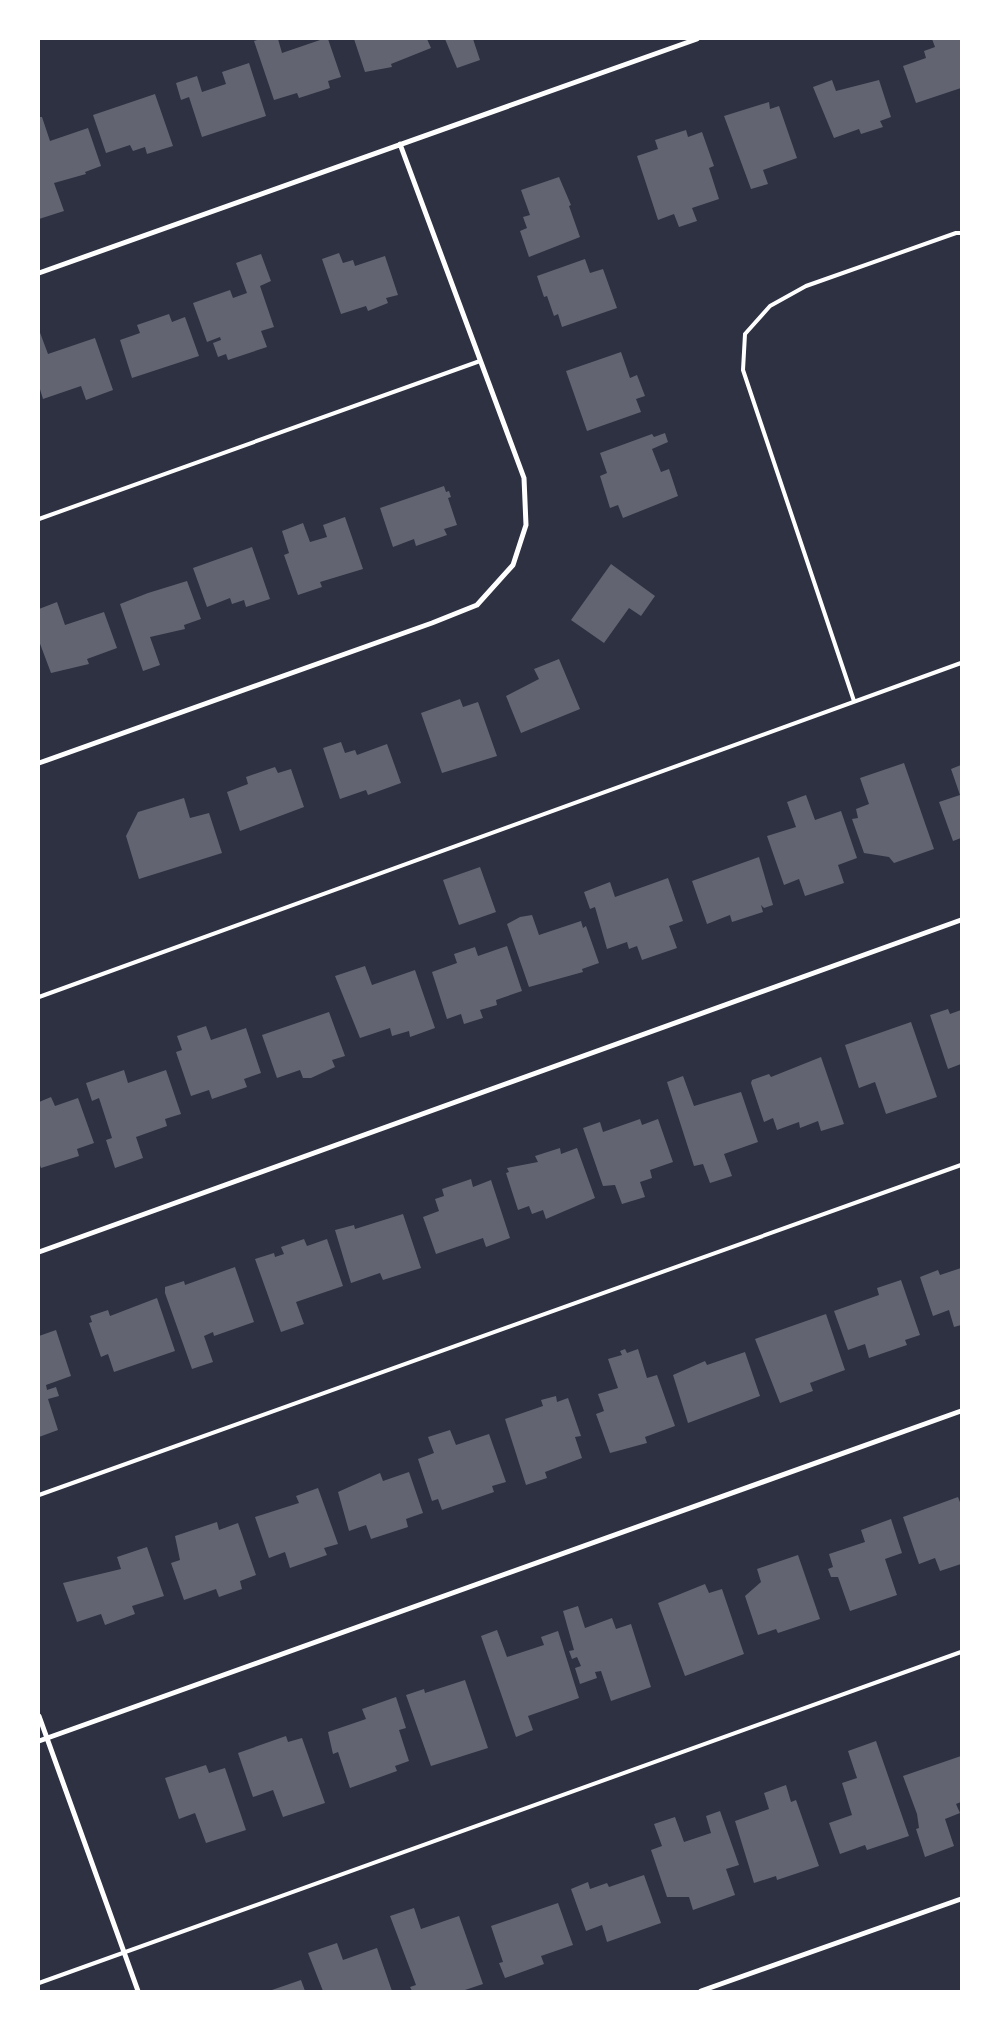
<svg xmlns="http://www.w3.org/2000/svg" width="1000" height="2030" viewBox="0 0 1000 2030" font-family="Lora,serif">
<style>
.building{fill:#626471}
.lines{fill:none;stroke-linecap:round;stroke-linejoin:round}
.service{stroke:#fff;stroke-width:4}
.minor{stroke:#fff;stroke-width:5}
</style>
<rect width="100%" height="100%" fill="#2d3142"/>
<!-- building -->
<path class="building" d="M260,39H278L282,53L323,39H328L341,77L328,81L330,88L299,98L297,93L274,100L254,41Z
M354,39H427L431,48L391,64L392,67L365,72Z
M445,39H473L480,60L457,68Z
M932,39H960L961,88L916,103L903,66L926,58L924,51L935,47Z
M249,63L266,116L202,137L189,97L181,100L176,83L197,76L202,92L226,84L222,72Z
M832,80L836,91L879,80L891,117L880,121L883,127L861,134L859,129L834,138L813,87Z
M155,94L173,146L147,154L145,147L133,151L130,145L106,153L93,115Z
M769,102L770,109L779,106L797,158L763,170L768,184L751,189L724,116Z
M39,117H42L50,141L88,128L101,166L85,172L86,174L54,183L64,211L39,219Z
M686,130L688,137L702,132L714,166L709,168L719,199L692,208L697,221L679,227L674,214L658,220L637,156L658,149L655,140Z
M559,177L571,205L569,206L580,237L529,257L520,231L527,228L523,217L530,215L521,190Z
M339,253L343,263L353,260L355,266L385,256L398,295L386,298L388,303L368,311L366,306L341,314L322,259Z
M261,254L271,281L260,286L274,327L261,331L267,347L228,360L226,354L218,357L213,343L221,340L220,337L207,342L193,303L230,290L233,298L247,293L236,263Z
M585,259L590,273L603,269L617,308L562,327L558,314L554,316L547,296L544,297L537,276Z
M169,314L172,322L185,317L199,356L132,378L120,340L140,333L137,325Z
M39,330L48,354L95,338L113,390L86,400L81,386L43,399L39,386Z
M621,352L630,378L637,375L645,396L636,399L641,412L587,431L566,371Z
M665,433L668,442L652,449L661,472L669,469L678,496L623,518L618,505L610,508L600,476L607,473L600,453L652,434L654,437Z
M444,486L446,492L449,491L451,497L448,498L457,525L444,529L447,535L416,546L414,539L393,547L380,508Z
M345,517L363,569L320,582L322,587L298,595L284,555L289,553L282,531L303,523L310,542L327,537L323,525Z
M252,547L270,599L246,607L244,600L232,604L230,598L207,607L193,568Z
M611,564L655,596L641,616L629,608L604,643L571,620Z
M187,581L201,619L184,625L185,629L150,637L160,665L143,671L120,604L148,593Z
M57,602L65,625L104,612L117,648L87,659L89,664L51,673L39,641V609Z
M559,659L580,709L521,733L506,696L539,679L534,669Z
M460,699L463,707L478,702L497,756L442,773L421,713Z
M341,742L345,753L355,750L357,755L387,744L401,783L368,795L366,790L340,799L323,748Z
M904,763L934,849L894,863L889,857L864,853L852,819L858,818L856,809L869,804L860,778Z
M961,765V838L953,841L939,802L960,795L951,769Z
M275,767L278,773L291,769L304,807L240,831L227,792L248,784L246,777Z
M806,795L815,820L841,811L857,858L838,865L844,883L805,896L799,879L784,885L767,836L796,827L787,802Z
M184,798L190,818L209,813L222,853L139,879L126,836L138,812Z
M759,857L773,905L764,908L761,905L763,912L732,922L730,915L707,924L692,881Z
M480,867L496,912L459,925L443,880Z
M668,878L683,921L669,926L677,948L642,960L637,946L629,949L627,942L607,949L595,907L590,909L584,892L610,882L615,897Z
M532,915L539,935L581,921L583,928L586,926L599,963L582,969L583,972L529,987L507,924L520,917Z
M507,946L522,991L496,1000L497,1005L480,1010L483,1018L464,1024L461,1014L447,1019L432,972L457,963L454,954L475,947L478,956Z
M365,966L372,985L415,970L435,1028L410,1037L409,1031L392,1036L390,1028L360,1038L335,976Z
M948,1009L950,1014L961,1010V1064L948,1069L930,1015Z
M329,1012L345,1056L332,1060L335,1067L311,1078H303L300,1070L277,1078L262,1035Z
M911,1022L937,1097L886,1114L875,1082L859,1088L845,1045Z
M206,1026L211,1040L246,1028L261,1073L244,1079L247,1087L212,1099L209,1090L191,1096L176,1052L182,1050L177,1036Z
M821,1057L844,1124L821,1131L818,1121L800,1128L799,1122L777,1130L773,1118L764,1122L751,1083L752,1080L769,1074L771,1077Z
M124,1070L128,1083L166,1070L181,1114L165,1119L167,1126L136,1137L143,1158L115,1168L106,1140L112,1138L99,1098L92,1101L86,1083Z
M683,1076L694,1106L741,1092L758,1142L724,1154L732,1176L710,1183L703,1164L694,1166L667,1082Z
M51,1097L55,1106L78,1098L94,1143L77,1149L79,1156L41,1168L39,1163V1102Z
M640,1119L642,1125L658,1119L673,1162L650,1170L652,1178L640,1182L645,1197L622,1204L615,1185L603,1186L583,1128L600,1122L603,1132Z
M560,1148L561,1154L577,1148L595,1198L546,1219L543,1210L532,1214L529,1206L518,1210L506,1173L509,1172L507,1168L538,1162L535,1156Z
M471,1179L473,1187L491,1180L510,1238L486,1247L483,1238L436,1254L423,1217L439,1211L435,1199L444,1196L442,1189Z
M403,1214L421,1268L383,1280L380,1273L351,1283L335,1230L354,1225L355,1229Z
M304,1239L307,1246L327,1239L343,1286L296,1302L304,1324L281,1332L255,1259L274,1253L275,1257L284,1254L281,1247Z
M235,1267L254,1322L214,1336L213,1332L204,1336L213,1362L192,1369L165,1293V1287L184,1281L185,1285Z
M961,1268V1325L954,1327L949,1310L933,1316L920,1277L938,1270L940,1275Z
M901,1280L920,1335L905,1340L907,1345L869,1358L865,1344L848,1350L834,1311L879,1295L877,1288Z
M157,1298L175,1351L114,1372L108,1354L101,1357L89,1323L92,1322L90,1316L108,1310L110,1316Z
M826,1314L845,1370L810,1383L813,1391L780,1403L755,1339Z
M56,1330L71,1376L46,1385L47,1390L56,1387L59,1396L48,1399L58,1430L39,1437V1336Z
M625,1349L627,1353L638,1349L647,1378L657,1375L675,1426L645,1437L647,1443L610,1453L596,1414L604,1411L598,1394L618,1388L608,1359L622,1355L620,1351Z
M745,1352L760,1396L688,1423L673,1375L705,1361L707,1365Z
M556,1396L557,1402L568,1398L581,1436L575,1437L582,1458L545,1472L547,1478L526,1485L505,1419L543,1406L541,1400Z
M450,1430L456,1445L489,1434L506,1482L492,1486L494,1492L442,1510L438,1499L432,1501L418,1459L434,1453L428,1437Z
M409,1472L423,1513L406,1519L408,1527L371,1539L366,1525L349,1531L338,1492L380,1473L383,1481Z
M318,1488L338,1544L324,1548L327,1555L290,1568L285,1552L269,1558L255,1517L299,1503L296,1496Z
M958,1497L961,1505V1564L940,1571L935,1558L919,1564L903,1517Z
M891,1519L902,1553L885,1559L897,1595L850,1611L838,1577H831L828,1569L833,1567L829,1554L865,1542L861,1530Z
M217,1522L219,1530L238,1523L256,1575L240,1581L242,1589L219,1597L216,1589L184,1600L171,1563L180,1560L175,1536Z
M147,1547L164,1596L132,1606L135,1614L105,1625L101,1614L77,1622L63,1583L121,1569L117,1557Z
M798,1555L820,1619L778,1633L776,1629L758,1635L745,1596L761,1582L757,1569Z
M705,1584L709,1593L722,1589L744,1654L685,1676L658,1603Z
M578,1606L585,1628L612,1618L616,1629L631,1624L651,1687L611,1701L601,1671L595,1672L597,1678L580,1684L575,1668L581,1666L577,1657L572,1659L569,1651L574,1650L563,1611Z
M497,1630L507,1657L544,1645L541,1637L558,1631L579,1698L528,1716L533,1730L516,1737L481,1636Z
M465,1680L488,1748L431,1766L406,1695L424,1689L425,1693Z
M396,1697L406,1728L399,1730L409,1761L395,1766L397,1771L350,1788L338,1752L333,1754L328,1732L366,1719L362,1709Z
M286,1736L288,1742L302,1738L325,1803L283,1817L273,1790L253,1797L238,1753Z
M876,1741L909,1836L867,1850L865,1845L840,1854L829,1823L852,1815L842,1783L857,1778L848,1751Z
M961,1756V1802L956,1804L960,1813L945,1819L954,1846L925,1857L916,1829L919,1828L917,1814L903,1776Z
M206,1765L209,1773L225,1768L246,1830L206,1843L195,1813L179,1819L165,1778Z
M786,1785L791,1802L796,1800L819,1866L777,1880L776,1876L754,1883L735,1821L769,1809L764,1793Z
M720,1811L739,1865L726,1869L735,1895L693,1910L689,1897H667L651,1850L662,1846L654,1824L675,1817L684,1842L711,1833L706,1816Z
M644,1875L661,1923L607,1942L602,1925L586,1931L571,1889L588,1882L590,1889L607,1883L609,1887Z
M558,1903L573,1945L541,1956L544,1964L505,1978L499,1963L503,1962L491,1926Z
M414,1908L421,1929L459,1916L483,1984L462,1991H412L410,1987L416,1985L390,1916Z
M337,1943L343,1960L377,1948L392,1991H323L308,1953Z
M301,1980L305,1991H269Z"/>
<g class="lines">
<!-- service -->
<path class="service" d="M39,519L480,361
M854,701L743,370L745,334L770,306L806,286L956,233H961
M39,997L961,663
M39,1495L961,1165
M39,1983L961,1652"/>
<!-- minor -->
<path class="minor" d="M39,273L697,39
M39,763L432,623L477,605L513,565L526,525L524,478L400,144
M39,1252L961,920
M39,1716L138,1991
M39,1741L961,1411
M701,1991L961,1899"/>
</g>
<!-- border -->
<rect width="1000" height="2030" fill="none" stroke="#ffffff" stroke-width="80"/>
</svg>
